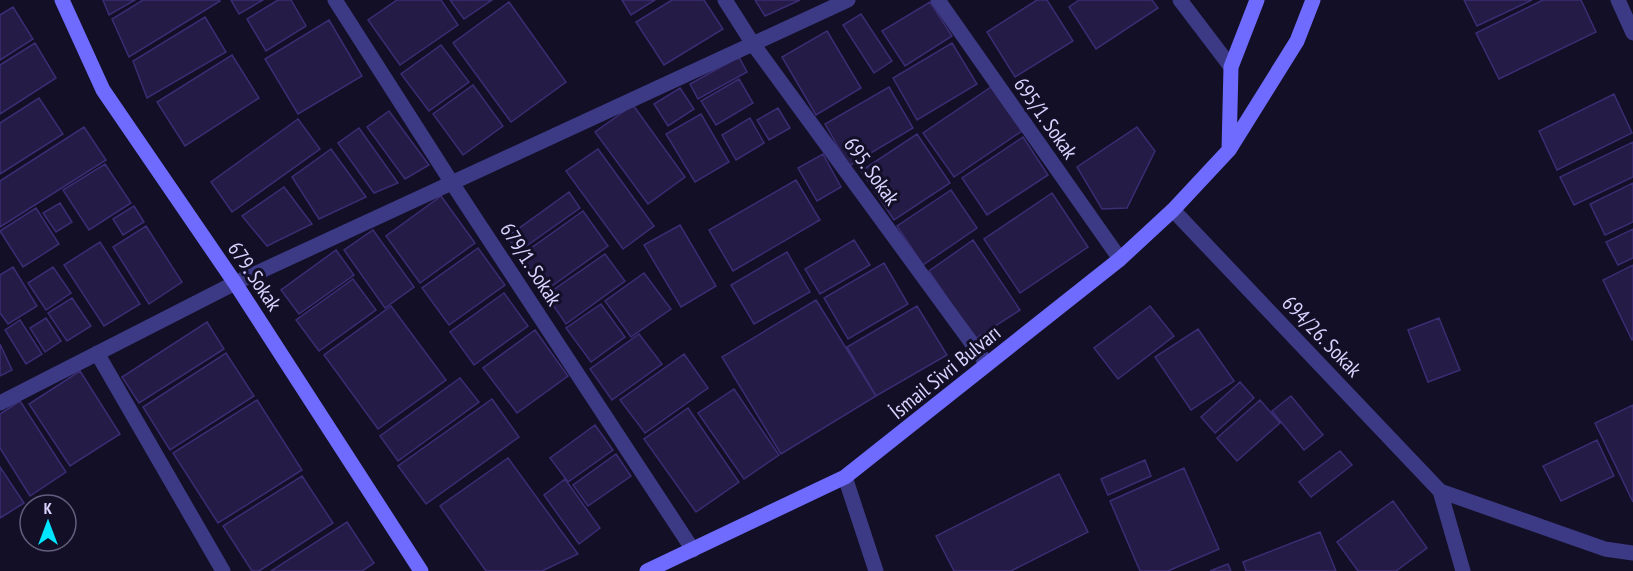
<svg xmlns="http://www.w3.org/2000/svg" width="1633" height="571" viewBox="0 0 1633 571" font-family="'PT Sans Narrow',sans-serif">
<style>
.building{fill:#241b47;stroke:#3b2d73;stroke-width:1.5}
.lines{fill:none;stroke-linecap:round;stroke-linejoin:round}
.street{stroke:#3d3a85;stroke-width:15}
.secondary{stroke:#6f6bff;stroke-width:15}
.labels{text-anchor:middle;dominant-baseline:central;stroke-width:6;stroke-linejoin:round;paint-order:stroke}
.street-label{font-size:21px;fill:#d9d4ff;stroke:#130f26}
</style>
<rect width="100%" height="100%" fill="#130f26"/>
<!-- building -->
<path class="building" d="M103,0H135L109,15Z
M143,0H219L220,1L129,57L112,19Z
M231,0H263L239,14Z
M278,0H291L306,26L266,51L247,19Z
M397,0H441L458,25L400,65L368,20Z
M450,0H492L464,19Z
M622,0H655L631,15Z
M672,0H704L723,29L664,65L636,22Z
M755,0H800L765,16Z
M1037,0H1047L1073,41L1015,77L987,32Z
M1079,0H1152L1158,8L1096,49L1069,7Z
M1464,0H1532L1477,26Z
M1543,0H1581L1596,32L1499,79L1476,33Z
M509,2L566,82L511,122L453,43Z
M930,2L952,36L905,66L882,31Z
M13,7L33,39L0,60V15Z
M861,14L892,61L874,73L843,25Z
M205,17L226,52L147,98L133,61Z
M329,20L362,76L298,114L265,59Z
M827,31L861,88L816,115L782,57Z
M35,43L56,78L0,114V65Z
M952,43L977,84L917,120L893,78Z
M441,45L469,82L429,111L401,74Z
M232,55L259,98L185,146L157,102Z
M739,57L747,72L698,99L690,84Z
M739,79L753,103L716,125L701,101Z
M473,85L503,126L463,155L433,114Z
M889,87L913,128L849,166L825,124Z
M991,87L1022,131L954,177L923,133Z
M680,88L694,109L668,126L654,104Z
M1614,94L1632,133L1557,170L1539,131Z
M39,98L63,134L0,174V123Z
M633,105L685,177L648,204L595,132Z
M778,108L790,128L769,140L757,120Z
M389,111L429,165L405,179L367,127Z
M701,114L729,162L695,182L666,134Z
M750,118L764,143L736,160L722,135Z
M298,119L320,149L232,212L211,182Z
M84,127L106,160L0,227V181Z
M1137,127L1155,151L1127,208L1102,209L1077,167Z
M359,128L398,183L374,193L338,143Z
M917,134L950,183L894,220L861,171Z
M1023,137L1048,175L987,215L962,178Z
M1633,142V177L1574,205L1560,177Z
M331,149L366,197L319,219L292,177Z
M598,149L654,226L623,249L566,171Z
M823,154L841,187L817,201L798,168Z
M105,164L131,203L89,230L63,190Z
M796,180L820,220L733,271L709,230Z
M1633,183V222L1605,235L1590,204Z
M284,187L312,224L267,246L242,216Z
M951,190L977,228L923,265L897,226Z
M569,192L580,208L518,252L507,237Z
M1052,193L1088,247L1020,293L984,239Z
M441,196L475,243L420,283L386,236Z
M60,203L72,222L56,232L43,213Z
M134,206L144,222L123,235L113,219Z
M36,208L59,244L23,267L0,231Z
M583,211L608,246L545,291L520,256Z
M680,225L716,286L681,307L644,245Z
M146,226L182,282L149,304L113,247Z
M1633,229V258L1618,265L1606,242Z
M373,230L414,287L385,308L344,250Z
M854,240L870,265L820,294L805,269Z
M973,240L1020,310L975,339L929,271Z
M100,242L140,304L104,326L64,265Z
M478,248L505,285L449,325L422,288Z
M336,250L354,275L299,314L281,290Z
M787,252L810,292L754,324L731,285Z
M605,254L625,281L566,324L546,295Z
M884,263L908,304L848,339L824,298Z
M1633,265V339L1632,340L1603,280Z
M13,267L37,306L8,324L0,313V275Z
M53,267L71,293L46,310L28,283Z
M644,273L671,309L631,337L605,301Z
M353,279L376,310L319,351L296,320Z
M504,293L528,326L474,365L450,332Z
M72,298L91,326L67,341L48,313Z
M816,300L876,396L781,454L722,357Z
M601,304L625,337L591,362L566,328Z
M391,306L446,380L378,429L324,355Z
M917,306L947,355L876,396L847,347Z
M1150,306L1174,336L1118,379L1094,348Z
M46,318L61,341L45,352L30,328Z
M1439,318L1460,370L1428,382L1408,330Z
M20,320L42,354L26,364L5,330Z
M207,322L224,349L139,403L122,377Z
M1198,329L1234,381L1191,410L1155,357Z
M535,330L568,376L517,413L483,368Z
M639,334L662,364L612,400L590,369Z
M0,344L12,370L0,376Z
M226,353L254,396L170,450L143,407Z
M684,354L708,388L645,433L620,400Z
M80,371L120,434L70,466L29,404Z
M460,378L479,402L398,461L380,436Z
M1240,382L1254,398L1215,433L1201,417Z
M734,389L779,455L744,479L698,413Z
M1291,396L1323,435L1304,450L1272,411Z
M492,399L519,437L426,504L398,466Z
M257,400L302,470L218,523L173,453Z
M1260,400L1280,423L1237,461L1217,438Z
M20,401L66,472L30,496L0,448V414Z
M1633,405V502L1595,423Z
M688,408L739,482L696,512L644,439Z
M595,425L613,450L568,482L550,458Z
M1597,440L1614,476L1561,501L1543,466Z
M1340,451L1352,465L1311,497L1299,482Z
M616,454L631,476L588,506L573,485Z
M508,458L578,554L542,571H486L440,506Z
M1145,460L1151,476L1108,495L1101,479Z
M0,467L24,503L0,518Z
M1184,468L1219,549L1168,571H1140L1110,501Z
M1059,474L1088,532L1011,571H954L936,536Z
M302,476L333,523L259,571H252L223,526Z
M565,479L600,528L579,544L544,495Z
M1393,501L1427,548L1396,571H1358L1337,542Z
M347,522L374,563L362,571H271Z
M1320,532L1336,571H1246L1243,562Z
M1228,564L1231,571H1210Z"/>
<g class="lines">
<!-- street -->
<path class="street" d="M335,0L452,183L693,550
M725,0L753,44L987,364
M938,0L1120,259
M1180,0L1231,67
M1618,0L1633,33
M1173,210L1440,491L1605,549L1633,553
M97,353L223,571
M0,403L235,283L848,0
M845,477L876,571
M1440,491L1463,571"/>
<!-- secondary -->
<path class="secondary" d="M62,0L103,90L235,283L421,571
M1229,150L1231,67L1257,0
M647,571L845,477L1120,259L1173,210L1229,150L1297,41L1313,0"/>
</g>
<g class="labels">
<!-- street labels -->
<g class="street-label">
<text transform="translate(1046 118) rotate(55)">695/1. Sokak</text>
<text transform="translate(872 171) rotate(54)">695. Sokak</text>
<text transform="translate(531 264) rotate(57)">679/1. Sokak</text>
<text transform="translate(255 276) rotate(56)">679. Sokak</text>
<text transform="translate(1322 336) rotate(46)">694/26. Sokak</text>
<text transform="translate(945 372) rotate(-39)">İsmail Sivri Bulvarı</text>
</g>
</g>
<!-- north arrow -->
<g transform="translate(48 523)"><circle r="28" fill="#130f26" stroke="#625e7d" stroke-width="1.5"/>
<path d="M0-4.5L10 22L0 15L-10 22Z" fill="#00e5ff"/>
<text y="-9" font-size="16" font-weight="bold" text-anchor="middle" fill="#d9d4ff">K</text>
</g>
</svg>
